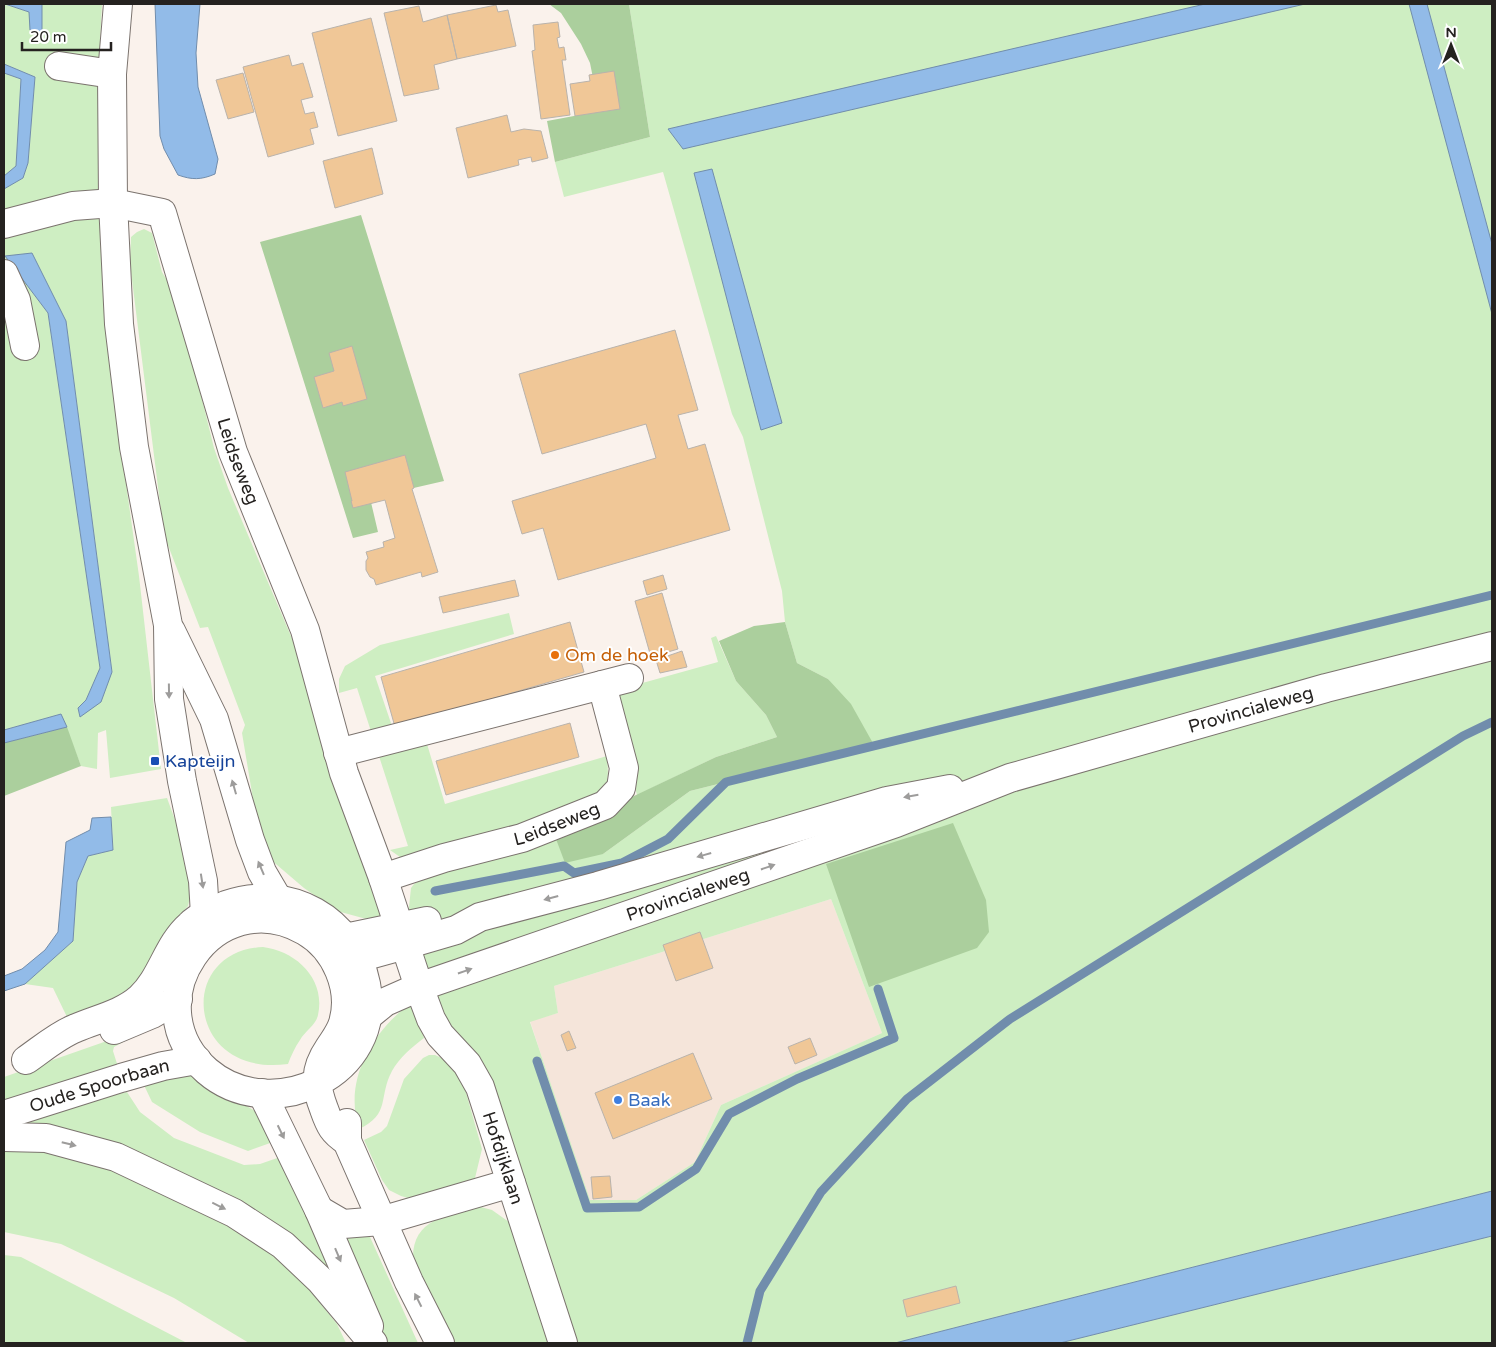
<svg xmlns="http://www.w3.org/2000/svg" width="1496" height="1347" viewBox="0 0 1496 1347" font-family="'Varela Round',sans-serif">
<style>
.built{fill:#f5e5da}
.green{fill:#ceeec2;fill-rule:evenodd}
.forest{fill:#abcf9d}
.water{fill:#92bbe8;stroke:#718dac}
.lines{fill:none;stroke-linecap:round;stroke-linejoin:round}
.stream{stroke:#718dac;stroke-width:9}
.building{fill:#f0c797;stroke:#b9b3ac}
.minor-casing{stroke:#7b736e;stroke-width:30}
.major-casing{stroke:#7b736e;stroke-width:30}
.minor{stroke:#fff;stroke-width:28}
.major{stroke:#fff;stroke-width:28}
.oneway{fill:#9d9c9b}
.food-dot{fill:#e8710a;stroke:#fff;stroke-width:2}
.transit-dot{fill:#1a4fb4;stroke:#fff;stroke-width:2}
.shop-dot{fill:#3f7fe0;stroke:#fff;stroke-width:2}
.labels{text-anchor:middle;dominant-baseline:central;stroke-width:4;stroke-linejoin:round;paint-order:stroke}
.street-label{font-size:18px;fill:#252220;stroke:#fff}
.food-label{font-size:18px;fill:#c56008;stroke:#fff;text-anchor:start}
.transit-label{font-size:18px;fill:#164399;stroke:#fff;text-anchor:start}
.shop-label{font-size:18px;fill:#366cbe;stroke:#fff;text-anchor:start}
</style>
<rect width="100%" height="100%" fill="#faf2ec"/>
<!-- built -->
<path class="built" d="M831,899L882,1033L721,1105L695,1162L636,1200H589L530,1021L558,1013L554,986Z"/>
<!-- green -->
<path class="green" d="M4,4L29,12L42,34V4H102L100,43L101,111L99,148L101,257L113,391L139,576L161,769L110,778L106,730L98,733L97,769L81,766L61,714L4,730V189L23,178L28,163L35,77L4,64ZM6,256L66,322L112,672L80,717L78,708L86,700L100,668L48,313Z
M629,4H1492V1191L895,1343H573L448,1029L408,916L411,888L414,884L426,877L555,838L603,854L690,791L874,745L828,679L797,663L785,622L782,591L743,437L732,414L663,172L564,197L555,162L650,137ZM831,899L882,1033L721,1105L695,1162L636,1200H590L530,1022L558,1013L554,986Z
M4,73L21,79L16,166L4,176Z
M144,229L152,233L162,272L177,297L214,448L228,488L302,662L387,918L370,920L337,911L304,888L270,859L255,811L242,733L245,725L208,627L200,628L164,535L130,264L131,237L137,232Z
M509,613L514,634L375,676L394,732L421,724L445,804L607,756C608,771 610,784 600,795L526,827L416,857H400L390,850L408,846L357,688L339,693V679L345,666L380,645Z
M716,636L736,681L766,715L777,737L716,757L637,795L610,692L718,662L711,638Z
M167,798L195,874L188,906L170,927L148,966L132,986L107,1004L67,1017L53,988L25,984L73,941L77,882L88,856L113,850L111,807Z
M263,947C296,951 326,979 318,1015C316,1025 305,1031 300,1040C295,1047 291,1056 288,1064C186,1078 175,951 263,947Z
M412,1002L424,1038C412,1047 399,1058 392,1071C378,1097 391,1114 359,1129C343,1079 373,1031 412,1002Z
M124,1035L125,1041L114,1047L113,1051L119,1070L4,1106V1077Z
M429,1055H435L444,1059L461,1075L482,1149L475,1178L466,1185L415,1200L401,1196L389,1190L382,1180L364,1140L381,1132L387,1126L404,1079L423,1058Z
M165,1075H191L205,1087L222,1096L240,1102L255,1111L273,1142L248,1151L200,1132L152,1102L142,1081Z
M127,1092L140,1112L174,1138L244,1165L260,1164L283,1156L336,1272L312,1293L337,1324L346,1343H249L174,1298L61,1244L4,1232V1131L25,1115Z
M477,1206L492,1210L509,1222L552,1343H454L413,1258C413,1219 446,1216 477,1206Z
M364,1234L370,1237L418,1343H386L342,1242L344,1235Z
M1492,1236V1343H1060Z
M4,1255L21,1257L187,1343H4Z"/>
<!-- forest -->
<path class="forest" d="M549,4H629L650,137L555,162L547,121L617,108L594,83L590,63L581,44L561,13Z
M361,215L444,481L370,498L378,532L353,538L260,242Z
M785,622L797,663L828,679L851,704L874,745L690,791L603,854L565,863L553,831L615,805L716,757L777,737L766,715L736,681L719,641L754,626Z
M67,727L81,766L4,796V743Z
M953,823L986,900L989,932L977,948L869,987L826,864Z"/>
<!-- water -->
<path class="water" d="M5,4H42V35L30,30L29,12Z
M155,4H200L196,53L198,87L218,159L215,174C201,180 192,180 178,175L164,149L160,136Z
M1205,4H1305L683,149L668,129Z
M1409,4H1427L1492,244V314Z
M4,64L35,77L28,163L23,178L4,189V176L16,166L21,79L4,73Z
M712,169L782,423L761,430L694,173Z
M32,253L66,321L112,672L101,702L80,717L78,708L86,700L100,668L48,313L5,256Z
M61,714L67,727L4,743V730Z
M111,817L113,850L88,856L77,882L73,941L25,984L4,991V976L22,969L45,950L58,932L66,842L90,830L92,818Z
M1492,1191V1236L1060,1343H895Z"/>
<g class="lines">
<!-- stream -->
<path class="stream" d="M435,891L564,866L574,873L622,863L668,839L726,782L1492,595
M537,1061L587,1208L639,1207L696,1169L729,1114L797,1079L894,1038L878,989
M747,1343L760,1291L821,1192L907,1099L1010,1019L1463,736L1492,722"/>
</g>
<!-- building -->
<path class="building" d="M496,5L498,12L508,10L516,46L457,59L447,15Z
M419,6L423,22L447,15L457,59L434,65L439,89L404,96L384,13Z
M371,18L397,121L338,136L312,33Z
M558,22L560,37L557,38L559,48L564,47L566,60H562L570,115L541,119L532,51L535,50L533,25Z
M289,55L292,66L303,63L313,97L301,100L305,114L314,112L318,127L310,129L314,144L268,157L243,67Z
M614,71L620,109L575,116L570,84L590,81L589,75Z
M243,73L254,112L228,119L216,80Z
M507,115L511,132L524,129L541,131L548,158L532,162L531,157L518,160L519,165L468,178L456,128Z
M372,148L383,194L335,208L323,161Z
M675,330L698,410L678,415L688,449L705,444L730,530L558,580L543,528L522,534L512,501L656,458L646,424L542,454L519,374Z
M352,346L367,399L343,406L342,402L323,408L314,377L334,371L329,353Z
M405,455L414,488L412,489L438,572L422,577L421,572L376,585L374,579L370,577L366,570V561L368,558L366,552L384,547L383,542L395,538L385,500L353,508L351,501H352L345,472Z
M663,575L667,589L647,595L643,581Z
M515,580L519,596L443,613L439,597Z
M662,593L678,649L651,657L635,601Z
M570,622L584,672L395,727L381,677Z
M682,651L687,667L660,673L656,660Z
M570,723L579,757L446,795L436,761Z
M700,932L713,968L676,981L663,945Z
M569,1031L576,1048L567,1051L561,1035Z
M810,1038L817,1055L795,1064L788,1047Z
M693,1053L712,1099L613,1139L595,1093Z
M610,1176L612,1197L593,1199L591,1177Z
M956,1286L960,1303L907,1317L903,1300Z"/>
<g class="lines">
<!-- minor casing -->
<g class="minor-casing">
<g id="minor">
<path d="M118,4L112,74L113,203L119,324L134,447L168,625L169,699L182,781L203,881L205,915"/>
<path d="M59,66L112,74"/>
<path id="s1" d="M4,224L73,206L113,203L162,213L233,452L305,630L344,773L383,878L419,987L431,1019L440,1035L467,1064L480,1087L563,1343"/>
<path d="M4,274L16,300L25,346"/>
<path d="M171,631L214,719L250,840L262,872L279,901"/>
<path d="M338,753L629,678"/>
<path id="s2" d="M383,878L444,858L522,838L605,805L621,788L624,768L602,685"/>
<path d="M319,1210L343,1224L381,1221L511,1183"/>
</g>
</g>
<!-- major casing -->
<g class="major-casing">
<g id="major">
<path d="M345,938L427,921"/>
<path d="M340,958H358L405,945L456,930L480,917L598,886L887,801L950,789"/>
<path id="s3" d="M369,1015L385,1002L419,987L896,823L1010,778L1326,688L1492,646"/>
<path d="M114,1030L152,1014L178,999"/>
<path d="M26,1060C42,1049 58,1035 76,1028C97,1019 122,1014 140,998C162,978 167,945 190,925C199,916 214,910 226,905C289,883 353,919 366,984C385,1075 271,1126 207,1071C130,1003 214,879 305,931C336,949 353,989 343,1023C340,1033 334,1040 329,1048C314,1070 315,1086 324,1109C330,1126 333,1132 347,1141"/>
<path d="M262,1093L319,1210L369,1326"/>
<path id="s4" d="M4,1115L121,1078L163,1066L197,1060"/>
<path d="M347,1123V1141L409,1282L440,1343"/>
<path d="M4,1137L46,1138L116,1157L234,1213L283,1245L320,1280L373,1343"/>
</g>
</g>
<!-- minor -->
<use href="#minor" class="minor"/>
<!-- major -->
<use href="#major" class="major"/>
</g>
<!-- one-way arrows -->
<defs><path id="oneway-solid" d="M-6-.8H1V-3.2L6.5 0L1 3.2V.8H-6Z" transform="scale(1.25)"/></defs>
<g class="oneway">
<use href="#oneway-solid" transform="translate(169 691) rotate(89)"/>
<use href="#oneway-solid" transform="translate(234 787) rotate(-106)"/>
<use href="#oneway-solid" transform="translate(911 796) rotate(170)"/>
<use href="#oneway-solid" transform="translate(704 855) rotate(164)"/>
<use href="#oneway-solid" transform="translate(768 867) rotate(-19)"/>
<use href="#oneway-solid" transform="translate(261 868) rotate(-113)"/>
<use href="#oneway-solid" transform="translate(202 881) rotate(81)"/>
<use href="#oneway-solid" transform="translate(551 898) rotate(165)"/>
<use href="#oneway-solid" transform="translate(465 971) rotate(-19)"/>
<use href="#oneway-solid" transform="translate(281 1132) rotate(64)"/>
<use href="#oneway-solid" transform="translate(69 1144) rotate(14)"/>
<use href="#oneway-solid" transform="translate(219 1206) rotate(26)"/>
<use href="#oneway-solid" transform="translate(338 1255) rotate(67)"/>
<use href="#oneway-solid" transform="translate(418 1300) rotate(-117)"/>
</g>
<!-- markers -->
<circle class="food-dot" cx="555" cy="655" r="5"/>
<rect class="transit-dot" x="150" y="756" width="10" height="10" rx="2.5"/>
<circle class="shop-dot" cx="618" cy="1100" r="5"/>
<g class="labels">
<!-- street labels -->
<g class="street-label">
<text stroke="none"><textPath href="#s1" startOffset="421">Leidseweg</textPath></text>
<text stroke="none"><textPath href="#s3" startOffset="935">Provincialeweg</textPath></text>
<text stroke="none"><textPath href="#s2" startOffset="182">Leidseweg</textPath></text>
<text stroke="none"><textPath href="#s3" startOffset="342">Provincialeweg</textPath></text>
<text stroke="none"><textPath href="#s4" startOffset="100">Oude Spoorbaan</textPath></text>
<text stroke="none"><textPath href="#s1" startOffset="1171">Hofdijklaan</textPath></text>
</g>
<!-- food labels -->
<g class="food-label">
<text x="565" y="655">Om de hoek</text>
</g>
<!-- transit labels -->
<g class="transit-label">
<text x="165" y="761">Kapteijn</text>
</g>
<!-- shop labels -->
<g class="shop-label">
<text x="628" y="1100">Baak</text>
</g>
</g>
<!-- border -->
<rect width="1496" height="1347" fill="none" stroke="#252220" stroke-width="10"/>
<!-- north arrow -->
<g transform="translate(1451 45)" stroke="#ffffff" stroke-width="4" paint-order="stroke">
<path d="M0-4L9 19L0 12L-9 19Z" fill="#252220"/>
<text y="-8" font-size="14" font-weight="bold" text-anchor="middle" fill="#252220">N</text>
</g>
<!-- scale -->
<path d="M22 42v8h89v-8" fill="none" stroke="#252220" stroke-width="2.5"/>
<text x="30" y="42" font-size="15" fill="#252220" stroke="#ffffff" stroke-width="4" paint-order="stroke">20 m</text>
</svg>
